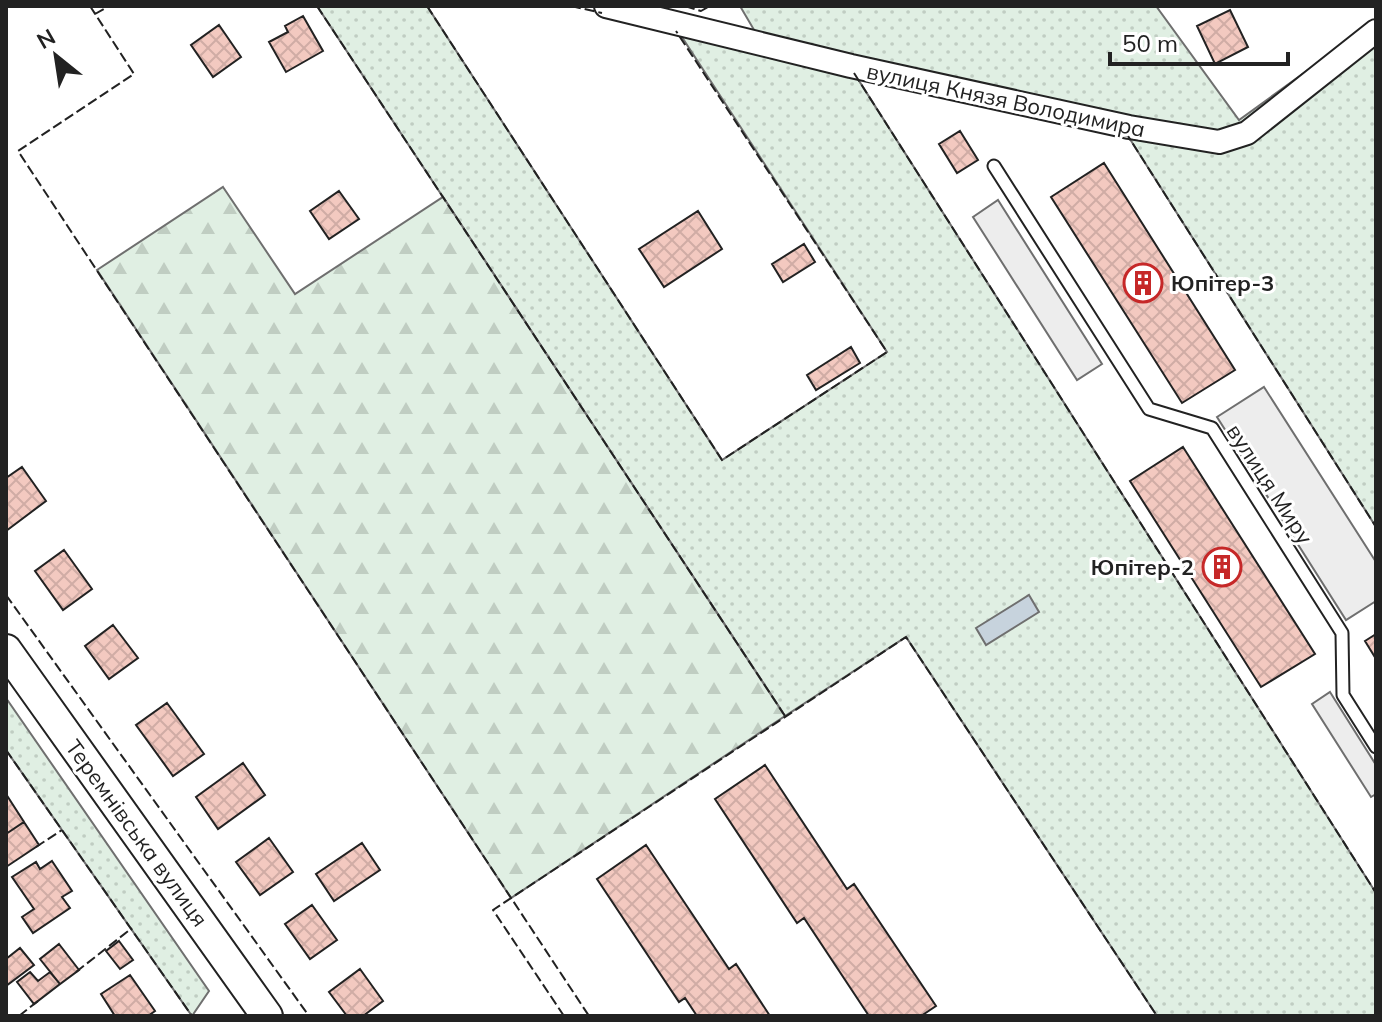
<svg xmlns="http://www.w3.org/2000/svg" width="1382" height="1022" viewBox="0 0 1382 1022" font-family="Mulish,sans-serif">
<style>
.grass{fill:url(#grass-dots);stroke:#6f6f6f;stroke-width:2}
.forest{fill:url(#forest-firs);stroke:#6f6f6f;stroke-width:2}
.parking{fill:#ededed;stroke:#6f6f6f;stroke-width:2}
.water{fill:#c7d3dd;stroke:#6f6f6f;stroke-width:2}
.building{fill:url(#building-cross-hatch);stroke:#222;stroke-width:2}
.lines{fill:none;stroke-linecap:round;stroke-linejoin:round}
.lane-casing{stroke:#222;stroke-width:15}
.street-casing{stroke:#222;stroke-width:26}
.secondary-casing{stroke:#222;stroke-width:34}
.lane{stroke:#fff;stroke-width:11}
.street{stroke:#fff;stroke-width:22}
.secondary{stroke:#fff;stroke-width:30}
.fence{stroke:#222;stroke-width:2;stroke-dasharray:10 4;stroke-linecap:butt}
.labels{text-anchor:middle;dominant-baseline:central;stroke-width:6;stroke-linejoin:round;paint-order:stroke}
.street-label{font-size:22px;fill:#222;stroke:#fff}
.poi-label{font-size:22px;font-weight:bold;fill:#222;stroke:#fff;text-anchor:start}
</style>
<defs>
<pattern id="grass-dots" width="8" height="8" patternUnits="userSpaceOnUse" patternTransform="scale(2)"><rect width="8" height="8" fill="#e0efe3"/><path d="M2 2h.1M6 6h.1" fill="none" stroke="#c0cdc2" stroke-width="1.8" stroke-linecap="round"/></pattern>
<pattern id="forest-firs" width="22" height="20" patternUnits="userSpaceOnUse" patternTransform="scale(2)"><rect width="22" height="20" fill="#e0efe3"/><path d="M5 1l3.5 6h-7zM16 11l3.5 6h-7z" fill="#c0cdc2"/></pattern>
<pattern id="building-cross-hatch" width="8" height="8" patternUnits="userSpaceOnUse" patternTransform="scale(2)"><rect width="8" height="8" fill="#f3c9c0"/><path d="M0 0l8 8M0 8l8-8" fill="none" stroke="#d0aca5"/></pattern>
</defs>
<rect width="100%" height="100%" fill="#fff"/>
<!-- grass -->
<path class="grass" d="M317,6H427L722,460L887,352L678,31L854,73L1376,893V1016H1157L906,637L785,716Z
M740,6H1156L1239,120L1376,21V527L1128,136L757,35Z
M6,698L209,991L192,1016L6,750Z"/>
<!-- forest -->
<path class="forest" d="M223,187L295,294L443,197L785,716L511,898L97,270Z"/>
<!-- parking -->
<path class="parking" d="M998,200L1102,364L1077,380L973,217Z
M1264,387L1376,562V601L1346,620L1217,417Z
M1330,692L1376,765V794L1371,797L1312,704Z"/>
<!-- water -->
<path class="water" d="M1029,595L1039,612L986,645L976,628Z"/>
<!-- building -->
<path class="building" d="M1230,10L1248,47L1215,64L1197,26Z
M303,16L323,51L286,72L269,42L288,32L285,26Z
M219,25L241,57L213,77L191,45Z
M960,131L978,160L957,173L939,144Z
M1104,163L1235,370L1182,403L1051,197Z
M339,191L359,219L329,239L310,211Z
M698,211L722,249L664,287L639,249Z
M804,244L815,262L783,282L772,264Z
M851,347L860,363L816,390L807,375Z
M1183,447L1315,654L1261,687L1130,481Z
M22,467L46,501L6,531V478Z
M64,550L92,589L63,610L35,571Z
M113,625L138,658L109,679L85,646Z
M1376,634V659L1365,641Z
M167,703L204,754L173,776L136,725Z
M243,763L265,795L218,829L196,797Z
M765,765L847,889L854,884L936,1006L921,1016H869L804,918L797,923L715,799Z
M6,794L24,822L6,834Z
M24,822L39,845L6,867V834Z
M269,838L293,872L260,895L236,862Z
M362,843L380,870L334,901L316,874Z
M646,845L729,969L736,964L770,1016H697L685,998L679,1002L597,879Z
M52,861L72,891L62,897L70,908L33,933L22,917L34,909L12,877L36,862L40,869Z
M312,905L337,940L310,959L285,924Z
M119,941L133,960L120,969L106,951Z
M59,944L79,970L60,984L40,959Z
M20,948L34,965L6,986V959Z
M360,969L383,1001L363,1016H347L329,992Z
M30,972L38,981L50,972L60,984L34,1004L17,982Z
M130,975L155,1011L148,1016H115L101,994Z"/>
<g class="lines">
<!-- lane casing -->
<g class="lane-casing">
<path id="lane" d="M994,166L1149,409L1212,428L1342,633L1343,695L1376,747"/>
</g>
<!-- street casing -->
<g class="street-casing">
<path id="street" d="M606,6L851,66L1129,127L1219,142L1247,133L1376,31"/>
</g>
<!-- secondary casing -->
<g class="secondary-casing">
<path id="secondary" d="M6,650L267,1016"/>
</g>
<!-- lane -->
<use href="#lane" class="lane"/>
<!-- street -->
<use href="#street" class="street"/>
<!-- secondary -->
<use href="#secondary" class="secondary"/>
<!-- fence -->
<path class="fence" d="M90,6L134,74L18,151L589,1016
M317,6L785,716
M427,6L722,460L887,352L676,31
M571,6L602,13
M685,6L701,11L710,6
M95,14L109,6
M854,73L1376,893
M1123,135L1128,136L1376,527
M6,595L309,1016
M6,750L192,1016
M36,847L62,830
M76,972L132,928
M19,1016L38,1001
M564,1016L493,910L906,637L1157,1016"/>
</g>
<!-- icons -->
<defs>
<g id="building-ring" transform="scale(2)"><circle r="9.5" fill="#fff" stroke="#c62828" stroke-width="1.5"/><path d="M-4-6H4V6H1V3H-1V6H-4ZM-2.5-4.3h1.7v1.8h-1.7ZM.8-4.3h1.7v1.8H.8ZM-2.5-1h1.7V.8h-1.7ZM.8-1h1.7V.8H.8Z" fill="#c62828"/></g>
</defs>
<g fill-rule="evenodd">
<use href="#building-ring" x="1143" y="283"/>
<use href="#building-ring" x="1222" y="567"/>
</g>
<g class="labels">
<!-- street labels -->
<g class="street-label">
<text transform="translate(1006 100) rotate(12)">вулиця Князя Володимира</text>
<text transform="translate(1270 484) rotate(57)">вулиця Миру</text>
<text transform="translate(137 833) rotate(54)">Теремнівська вулиця</text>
</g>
<!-- poi labels -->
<g class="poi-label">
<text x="1171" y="283">Юпітер-3</text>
<text x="1194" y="567" text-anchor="end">Юпітер-2</text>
</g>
</g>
<!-- border -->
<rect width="1382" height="1022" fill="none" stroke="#222222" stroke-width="16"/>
<!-- north arrow -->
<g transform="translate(56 56) rotate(330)" stroke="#ffffff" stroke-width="6" paint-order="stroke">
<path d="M0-6L14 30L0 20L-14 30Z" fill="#222222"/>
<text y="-12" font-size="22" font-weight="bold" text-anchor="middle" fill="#222222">N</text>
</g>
<!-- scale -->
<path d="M1110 52v12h178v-12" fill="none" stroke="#222222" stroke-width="4"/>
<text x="1122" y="52" font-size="24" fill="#222222" stroke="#ffffff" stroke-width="6" paint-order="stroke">50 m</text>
</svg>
